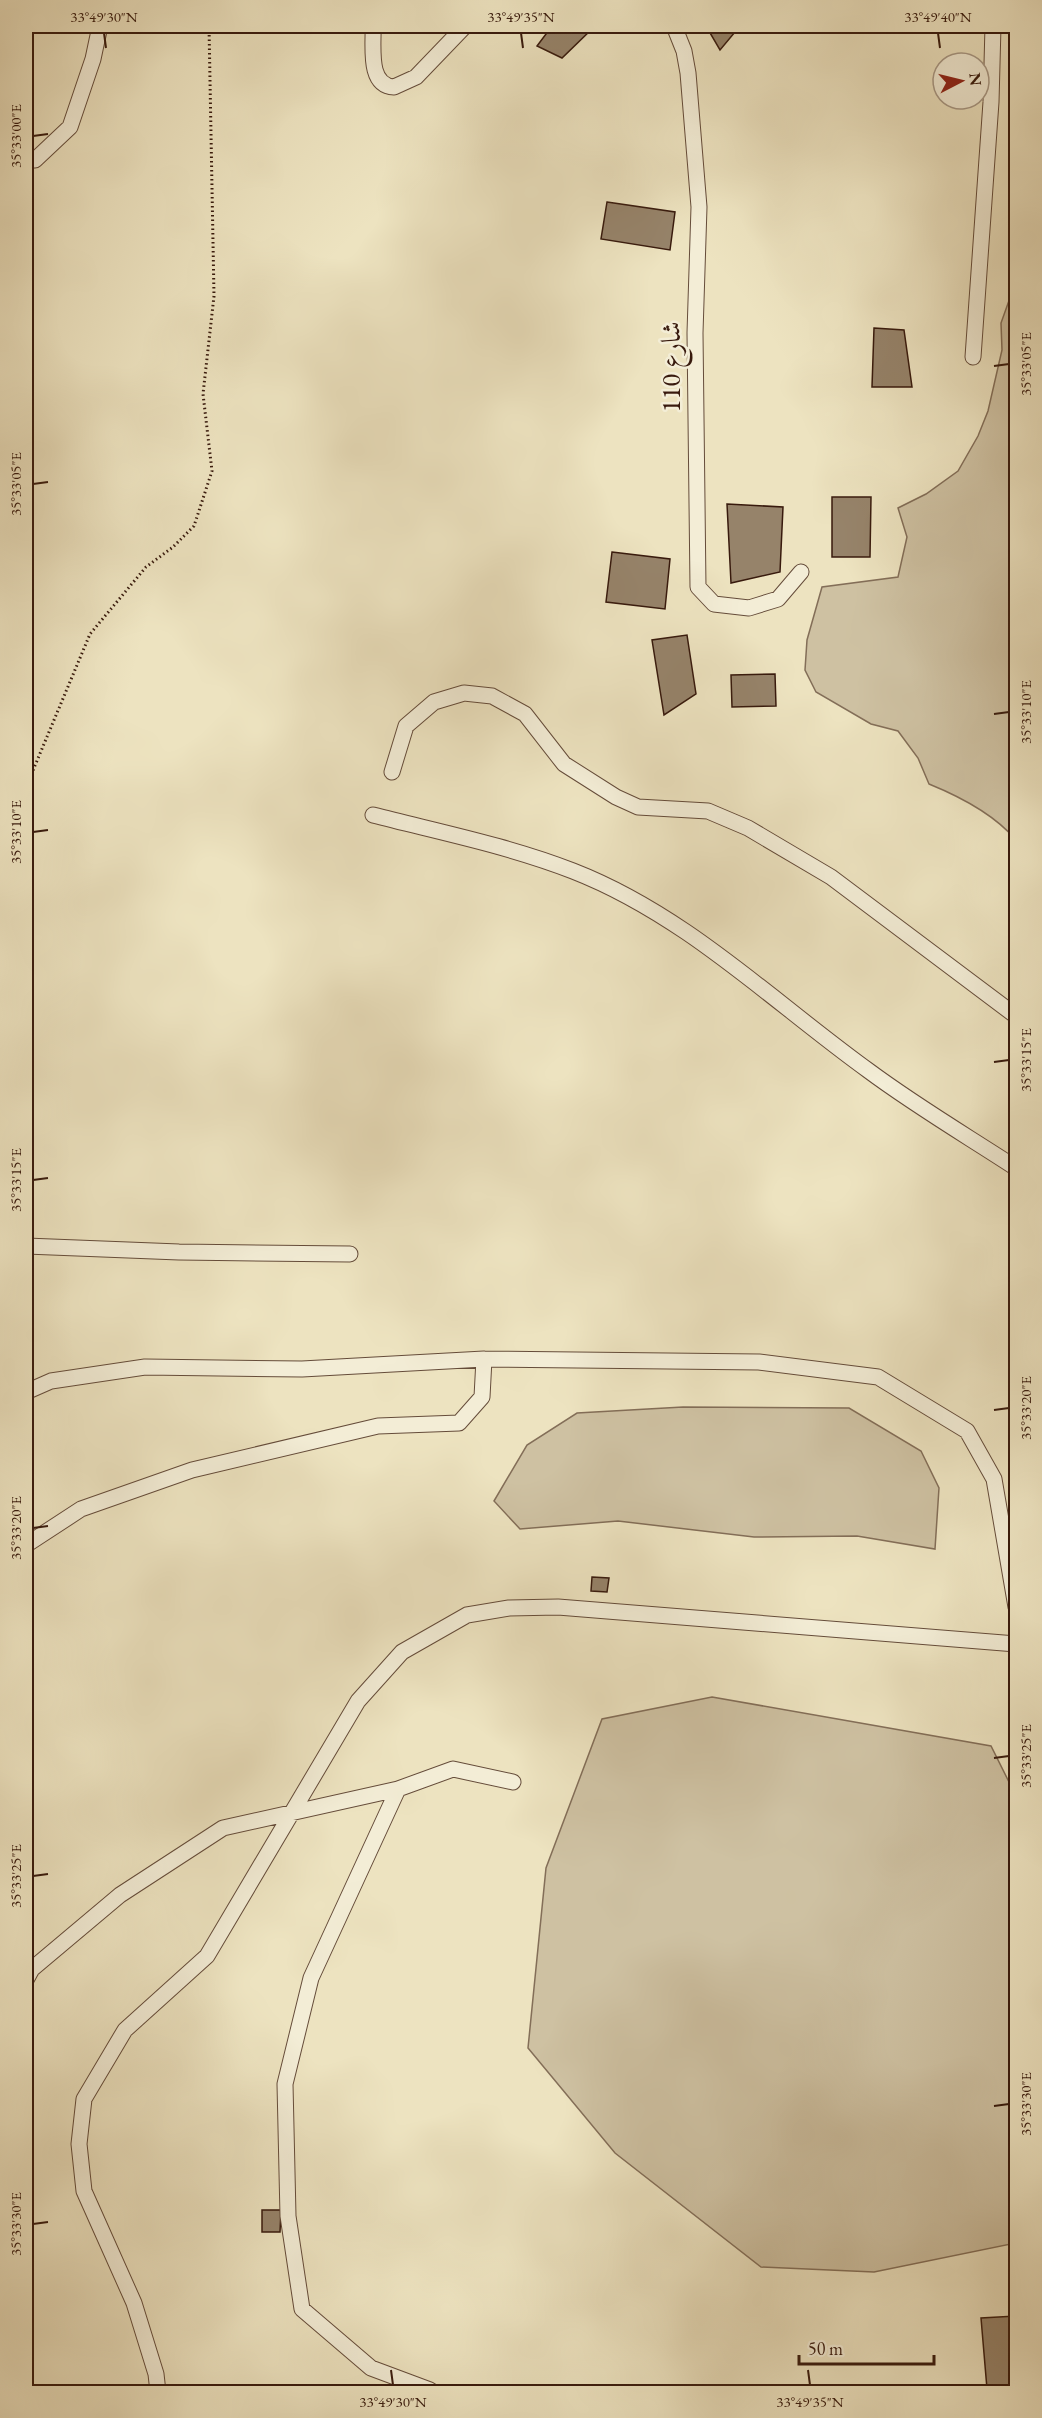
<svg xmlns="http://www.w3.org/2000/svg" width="1042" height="2418" viewBox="0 0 1042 2418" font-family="'EB Garamond',Amiri,serif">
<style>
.green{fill:#cec1a2;stroke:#836e58;stroke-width:1.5}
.building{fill:#96836a;stroke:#381a0d;stroke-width:1.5}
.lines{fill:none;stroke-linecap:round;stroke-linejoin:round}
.minor-casing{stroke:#654c3a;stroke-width:17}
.path{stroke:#381a0d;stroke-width:3;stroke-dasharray:1.5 3;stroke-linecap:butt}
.minor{stroke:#f3edd6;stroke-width:15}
.ticks{fill:none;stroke:#381a0d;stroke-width:2}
.labels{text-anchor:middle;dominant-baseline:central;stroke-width:5;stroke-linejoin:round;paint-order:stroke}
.street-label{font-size:27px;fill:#381a0d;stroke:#f3edd6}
.neatline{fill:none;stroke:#381a0d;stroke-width:2}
.ticks-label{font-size:15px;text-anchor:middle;fill:#381a0d}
</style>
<rect width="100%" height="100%" fill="#ede3c0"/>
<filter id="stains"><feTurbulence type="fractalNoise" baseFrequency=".00333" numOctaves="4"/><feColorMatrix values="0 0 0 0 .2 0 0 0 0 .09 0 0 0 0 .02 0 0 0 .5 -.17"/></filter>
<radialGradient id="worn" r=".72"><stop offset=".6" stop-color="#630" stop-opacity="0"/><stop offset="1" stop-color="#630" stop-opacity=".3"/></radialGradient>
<!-- green -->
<path class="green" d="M1016,264V840C994,814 961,797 929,784L918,758L898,731L871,724L816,692L805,670L807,640L822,587L898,577L907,537L898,508L926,494L958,471L978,436L988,411L1002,350L1001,323L1011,295Z
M683,1407L849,1408L921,1451L939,1488L935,1549L857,1536L754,1537L618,1521L520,1529L494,1501L527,1445L577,1413Z
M712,1697L991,1746L1016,1796V2243L874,2272L761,2267L615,2153L528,2048L546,1868L602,1719Z"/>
<!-- building -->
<path class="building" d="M552,26H595L562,58L537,46Z
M706,26H740L720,50Z
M607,202L675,212L670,250L601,239Z
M874,328L904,330L912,387H872Z
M832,497H871L870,557H832Z
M727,504L783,507L780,572L731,583Z
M612,552L670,559L665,609L606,602Z
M687,635L696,694L664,715L652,640Z
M775,674L776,706L732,707L731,675Z
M592,1577L609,1578L607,1592L591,1591Z
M262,2210H281L280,2232H262Z
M1016,2316V2387L987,2389L981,2318Z"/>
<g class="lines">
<!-- minor casing -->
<g class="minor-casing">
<path id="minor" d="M373,26C374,45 367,86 394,87L416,77L465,26
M674,26L684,51L688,73L699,207L695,333L698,587L714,604L749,608L778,599L801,572
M26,159L35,160L70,127L93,59L100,26
M973,357L991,102L993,26
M392,772L406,726L434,702L464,693L492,696L525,714L564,764L616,797L638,807L708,811L748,828L831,877L1016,1016
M373,815C439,832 509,846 573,871C686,915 773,1002 869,1071C916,1106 967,1136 1016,1168
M26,1246L179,1252L350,1254
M26,1392L51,1381L145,1367L302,1369L484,1359L759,1362L878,1377L967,1431L994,1479L1016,1607
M26,1545L81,1509L192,1470L378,1426L459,1423L482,1397L484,1359
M398,1789L453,1769L513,1782
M26,1980L32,1969L120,1895L223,1828L398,1789L311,1978L285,2084L288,2216L302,2309L371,2368L430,2390
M158,2392L156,2374L134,2303L84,2191L79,2144L84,2099L125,2030L207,1956L358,1701L402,1652L467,1615L509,1608L558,1607L1016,1644"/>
</g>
<!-- path -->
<path class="path" d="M26,787L90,634L146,567L173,547L194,526L212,471L203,394L214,296L209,26"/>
<!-- minor -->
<use href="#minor" class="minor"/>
</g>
<!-- ticks -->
<path class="ticks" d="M104,33L106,48M521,33L523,48M938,33L940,48M33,136L48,134M994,366L1009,364M33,484L48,482M994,714L1009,712M33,832L48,830M994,1062L1009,1060M33,1180L48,1178M994,1410L1009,1408M33,1528L48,1526M994,1758L1009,1756M33,1876L48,1874M994,2106L1009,2104M33,2224L48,2222M391,2370L393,2385M808,2370L810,2385"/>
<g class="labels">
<!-- street labels -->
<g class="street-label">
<text transform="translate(670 367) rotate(-90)">شارع 110</text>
</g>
</g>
<!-- margin -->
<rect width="1042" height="2418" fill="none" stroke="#ede3c0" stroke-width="66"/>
<!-- north arrow -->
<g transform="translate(961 81) rotate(83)"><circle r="28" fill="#f3edd6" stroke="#a89986" stroke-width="1.5"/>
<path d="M0-4.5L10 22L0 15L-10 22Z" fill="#8f2418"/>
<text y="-9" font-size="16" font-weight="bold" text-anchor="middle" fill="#381a0d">N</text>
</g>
<!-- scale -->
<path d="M799 2355v9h135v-9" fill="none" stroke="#381a0d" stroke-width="3"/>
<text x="808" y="2355" font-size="18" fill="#381a0d" stroke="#f3edd6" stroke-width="4.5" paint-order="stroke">50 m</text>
<rect x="33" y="33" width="976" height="2352" class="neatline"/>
<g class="ticks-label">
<text x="104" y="22">33°49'30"N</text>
<text x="521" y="22">33°49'35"N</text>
<text x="938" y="22">33°49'40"N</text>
<text transform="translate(16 136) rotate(-90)" y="5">35°33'00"E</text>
<text transform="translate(1026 364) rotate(-90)" y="5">35°33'05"E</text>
<text transform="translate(16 484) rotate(-90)" y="5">35°33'05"E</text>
<text transform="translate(1026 712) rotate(-90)" y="5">35°33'10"E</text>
<text transform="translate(16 832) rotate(-90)" y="5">35°33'10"E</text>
<text transform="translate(1026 1060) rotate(-90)" y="5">35°33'15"E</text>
<text transform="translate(16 1180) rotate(-90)" y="5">35°33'15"E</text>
<text transform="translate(1026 1408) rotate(-90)" y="5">35°33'20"E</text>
<text transform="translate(16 1528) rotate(-90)" y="5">35°33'20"E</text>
<text transform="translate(1026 1756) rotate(-90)" y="5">35°33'25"E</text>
<text transform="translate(16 1876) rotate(-90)" y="5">35°33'25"E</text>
<text transform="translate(1026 2104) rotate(-90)" y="5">35°33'30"E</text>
<text transform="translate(16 2224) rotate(-90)" y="5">35°33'30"E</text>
<text x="393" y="2407">33°49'30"N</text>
<text x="810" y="2407">33°49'35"N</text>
</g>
<rect width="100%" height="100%" filter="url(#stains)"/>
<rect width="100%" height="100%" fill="url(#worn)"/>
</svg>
